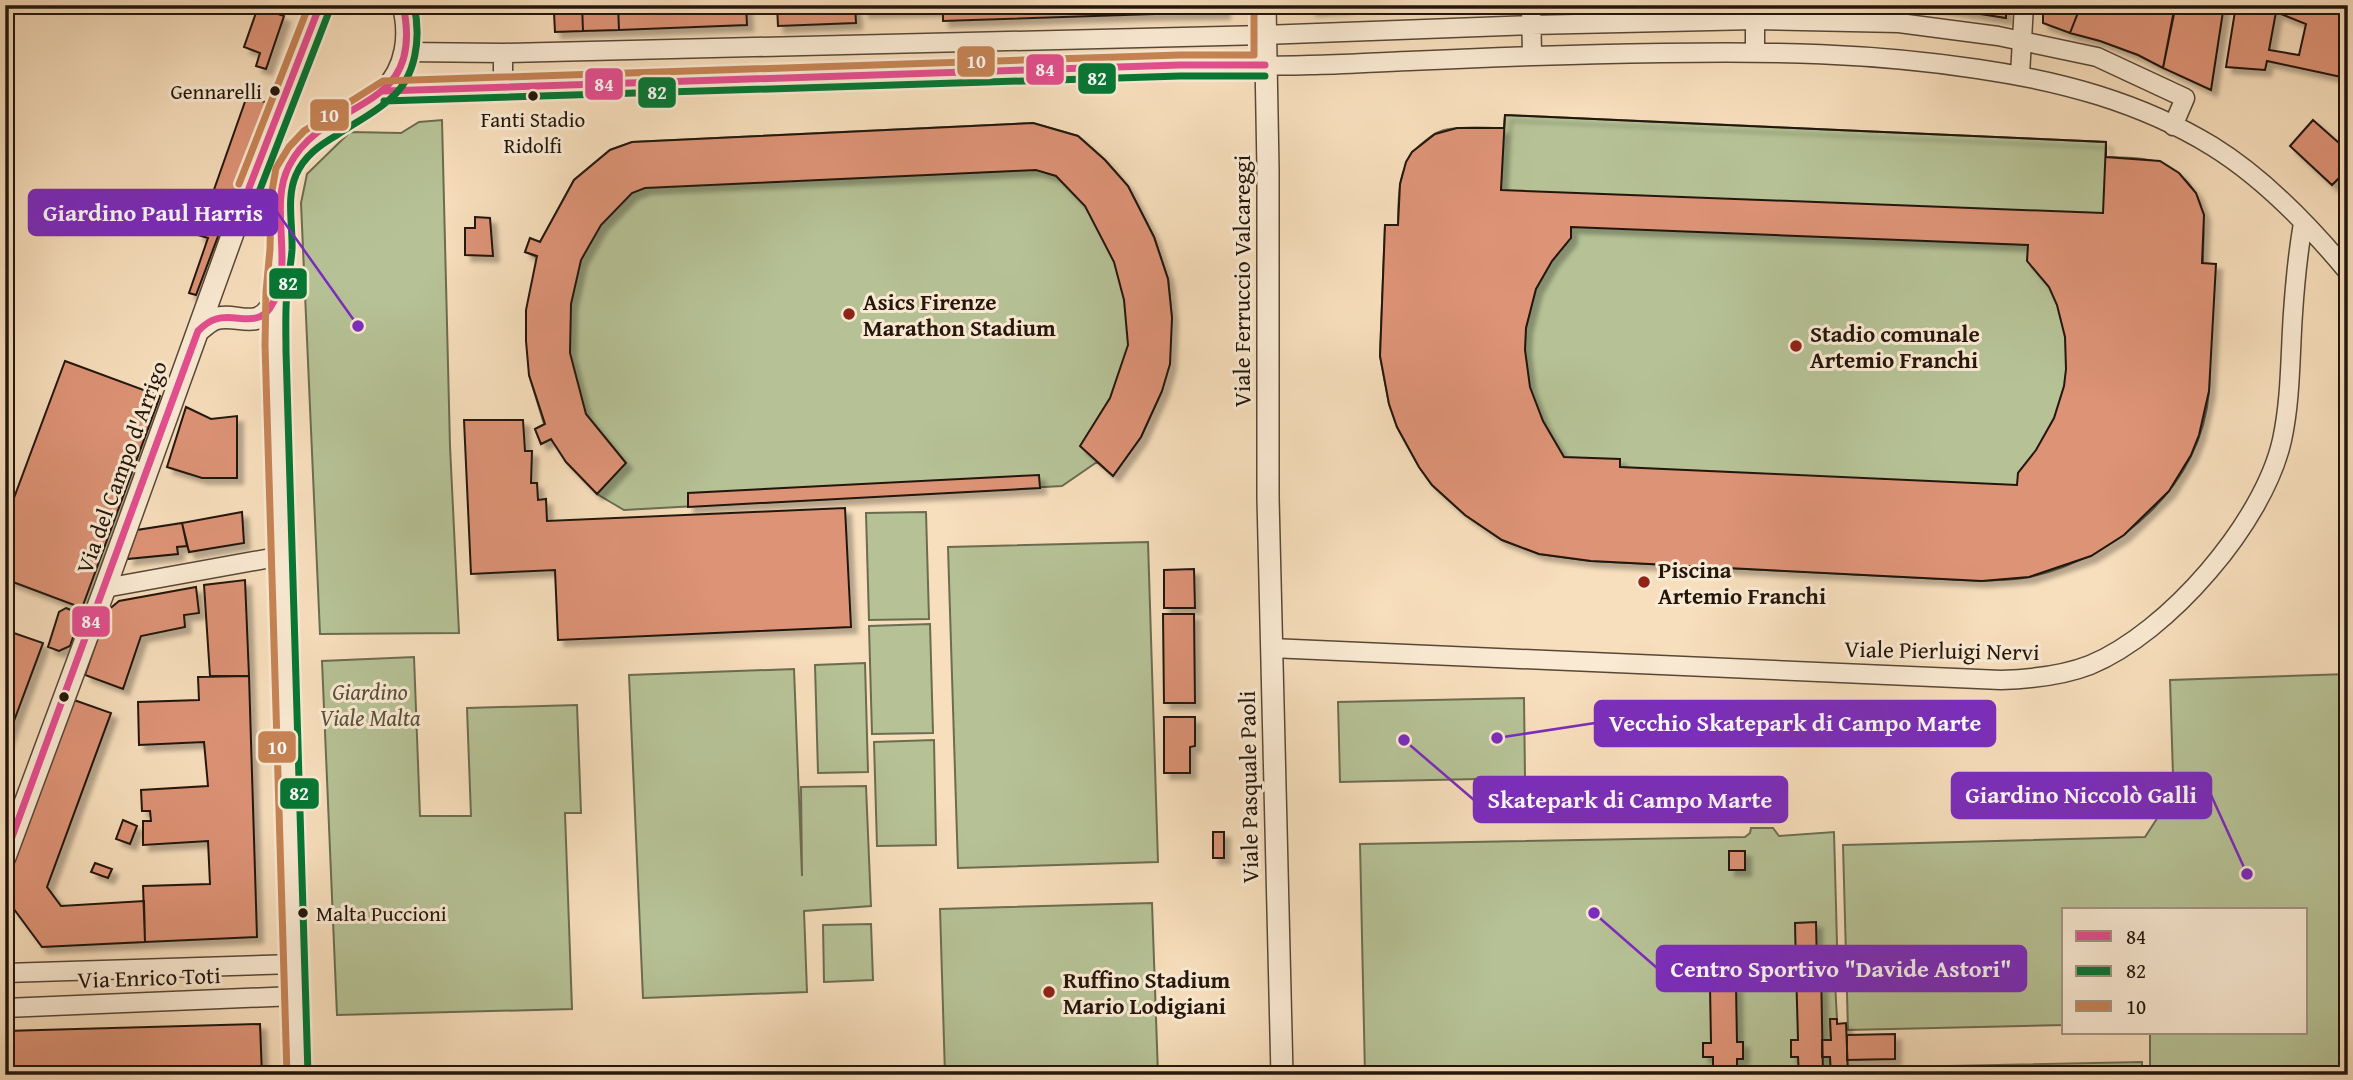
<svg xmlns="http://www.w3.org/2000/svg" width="2353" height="1080" viewBox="0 0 2353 1080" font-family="'Gentium Book Plus',serif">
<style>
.green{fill:#b6c296;stroke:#6c6c50;stroke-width:2}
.building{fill:#dd9376;stroke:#23160b;stroke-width:2;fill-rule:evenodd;filter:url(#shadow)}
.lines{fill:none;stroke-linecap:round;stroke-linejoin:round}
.minor-casing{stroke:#584837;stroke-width:21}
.tertiary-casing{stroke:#584837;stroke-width:24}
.minor{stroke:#faead3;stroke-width:18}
.tertiary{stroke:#faead3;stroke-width:21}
.bus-1-casing{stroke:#faead3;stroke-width:12}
.bus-2-casing{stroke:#faead3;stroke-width:12}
.bus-3-casing{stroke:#faead3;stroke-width:12}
.bus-1{stroke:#e44e90;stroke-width:7}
.bus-2{stroke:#057734;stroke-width:7}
.bus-3{stroke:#c78455;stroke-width:7}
.bus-dot{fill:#23160b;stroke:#faead3;stroke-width:2.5}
.poi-dot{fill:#8f2418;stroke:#faead3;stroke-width:2.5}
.labels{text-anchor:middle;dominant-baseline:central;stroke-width:6;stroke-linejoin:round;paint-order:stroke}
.bus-label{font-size:21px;fill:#23160b;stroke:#faead3;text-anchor:end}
.street-label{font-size:23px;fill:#23160b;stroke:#faead3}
.poi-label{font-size:23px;font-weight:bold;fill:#23160b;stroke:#faead3;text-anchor:start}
.park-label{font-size:23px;font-style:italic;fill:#56523c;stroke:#faead3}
.leader{fill:none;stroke:#7b2cbf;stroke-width:2.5}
.callout-dot{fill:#7b2cbf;stroke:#faead3;stroke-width:2.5}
.callout{fill:#7b2cbf;stroke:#7b2cbf;stroke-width:2.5}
.callout-label{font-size:24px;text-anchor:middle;font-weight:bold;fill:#fff}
.line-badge{stroke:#faead3;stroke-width:2.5}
.badge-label{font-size:19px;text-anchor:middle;font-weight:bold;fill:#fff}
</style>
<defs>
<filter id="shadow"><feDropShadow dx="6" dy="6" stdDeviation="2" flood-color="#0004"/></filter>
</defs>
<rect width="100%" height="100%" fill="#f7debc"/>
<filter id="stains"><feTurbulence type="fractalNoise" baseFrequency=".00286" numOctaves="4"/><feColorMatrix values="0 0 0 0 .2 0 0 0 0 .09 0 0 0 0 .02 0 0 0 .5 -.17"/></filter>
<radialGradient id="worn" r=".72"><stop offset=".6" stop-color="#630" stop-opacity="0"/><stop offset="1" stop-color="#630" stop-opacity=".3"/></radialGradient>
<!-- green -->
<path class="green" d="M1505,115L2106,142V157C2139,158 2165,156 2188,183C2208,206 2203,231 2203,258C2203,268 2204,279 2204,290C2206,322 2211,359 2209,391C2202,486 2118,557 2030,577C2015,580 1998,580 1982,581L1591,561L1539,554L1502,540L1465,515L1432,485L1419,467L1397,427L1389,404L1380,356L1385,225H1398C1398,193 1398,162 1425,141C1432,135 1440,130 1449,129C1467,126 1486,128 1504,128Z
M442,120L450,446L459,633L320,634L301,203L307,174L350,132L401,133L419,122Z
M1033,123L1078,136L1105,160L1128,186L1154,237L1168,279L1172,318L1162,391L1141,437L1113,476L1097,462L1062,486L624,510L597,494L551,439L541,444L535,429L544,424L529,375L537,257L525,252L530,238L540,242L574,180L610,150L632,142Z
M926,512L929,619L869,620L866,513Z
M1148,542L1158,862L958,868L948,547Z
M930,624L933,733L872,734L869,626Z
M414,657L420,816H471L467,708L577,705L581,813H565L572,1009L337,1015L322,661Z
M865,663L868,772L818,773L815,665Z
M794,669L802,876L801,787L866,786L871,906L804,911L807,992L643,998L629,675Z
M2348,674V1075H2150V1033H2306V910H2064V1025L1848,1030L1843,845L2145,837L2158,817L2160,810L2174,807L2170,680Z
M1524,698L1525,778L1340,782L1338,702Z
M934,740L936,845L877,846L874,742Z
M1751,828H1773L1779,836L1834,832L1838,981L1835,982L1837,1019H1830L1831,1040H1822L1830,1057L1831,1075H1365L1360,844L1745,837L1750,833Z
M1152,903L1158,1075H945L940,909Z
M871,924L873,980L824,982L823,925Z
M2142,1062V1075H1850V1068Z"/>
<!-- building -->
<path class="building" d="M573,5H582L583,31L555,32L554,13L573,12Z
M582,5H618L619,30L583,31Z
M618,5H746L747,25L619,30Z
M777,5H855L856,23L778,26Z
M862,5H1154V14L943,21V10L863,12Z
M1154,5H1224V13L1154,14Z
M1310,5H1346V7L1310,10Z
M2006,5V18L1929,6V5Z
M2043,5H2081L2070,33L2043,23Z
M2081,5H2145L2174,14L2163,68L2138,55L2100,41L2070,33Z
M2175,5H2224L2211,90L2163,68Z
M2236,5H2325L2348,17L2346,78L2267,61L2265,70L2226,67ZM2276,12L2306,24L2299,55L2269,50Z
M258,7L284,16L266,69L256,66L260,53L244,47Z
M247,96L268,103L196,295L189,293L208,238L198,235Z
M1505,115L2106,142V157L2160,161L2179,173L2196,193L2204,215L2202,263L2216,264L2209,391L2199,435L2191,455L2169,491L2124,535L2091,556L2029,577L1982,581L1591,561L1539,554L1502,540L1465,515L1432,485L1419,467L1397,427L1389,404L1380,356L1385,225H1398L1400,184L1406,162L1412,152L1435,134L1457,128H1504ZM1571,227L2028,245L2027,261L2049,287L2057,305L2065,337L2066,369L2064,386L2054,418L2036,450L2018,473L2017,485L1620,467V459L1564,457L1543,421L1530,387L1525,350L1526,328L1536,289L1552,261L1571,238Z
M1505,115L2106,142L2103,213L1501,190Z
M2313,120L2348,151V160L2339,169L2344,173L2332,185L2290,146Z
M1033,123L1078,136L1105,160L1128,186L1154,237L1168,279L1172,318L1170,364L1162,391L1141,437L1113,476L1080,446L1110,398L1128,345L1124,300L1114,262L1085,206L1056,176L1036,170L645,188L632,193L601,225L581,260L571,304L570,353L586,414L626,463L597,494L566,462L551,439L541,444L535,429L545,424L529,375L526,341V310L537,256L525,252L530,238L540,242L574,180L610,150L632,142Z
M475,217L490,218L493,256L465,255V228H475Z
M65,361L160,396L82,608L5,579V522Z
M186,407L211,419L237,416V478H202L167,467Z
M464,420H523L525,451H532L531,483H537L538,500L546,499L547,521L845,508L851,627L558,640L555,570L471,574Z
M1039,475L1040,488L688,507V493Z
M242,512L244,543L189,552L182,523Z
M182,523L187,546L177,547L178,554L127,559L137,530Z
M1194,569L1195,608H1164V570Z
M245,580L249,676H210L204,585Z
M196,587L199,613L184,615L185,627L141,636L123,689L85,675L107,611L119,601Z
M66,608L76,612L79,620L70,646L59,651L48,647L59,612Z
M1163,614H1194L1195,703H1164Z
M5,630L43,643L5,745Z
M249,676L257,937L145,942L143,886L210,884L208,841L143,845V821H151L150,811H142L141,790L208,786L204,742L139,745L138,702L199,700L198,677Z
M74,700L111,713L47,887L61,906L144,901L145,942L42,947L5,897V885Z
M1164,717H1195V746L1190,747V773H1164Z
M123,820L137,826L130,844L116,839Z
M1213,832H1224V858H1213Z
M1729,851H1745V870H1729Z
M95,863L112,869L108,878L91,872Z
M1816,922L1817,967H1796L1795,923Z
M1796,967H1821L1823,1075H1799L1798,1057H1791V1040H1798Z
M1710,986H1736L1737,1042H1743V1059H1737V1075H1713V1057H1703V1043H1711Z
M1830,1019H1837V1024L1846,1023L1848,1074H1831L1830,1057H1822V1040H1831Z
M260,1024L262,1075H217L214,1071L5,1075V1031Z
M1895,1034V1059L1847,1060V1035Z"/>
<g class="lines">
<!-- minor casing -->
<g class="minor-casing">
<path id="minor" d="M1531,5L1532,55
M1755,5V51
M2343,5L2348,8
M405,52L503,53L1265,35L1531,25L1755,20L1899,23L1998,36L2097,57L2185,98L2173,126
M2020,75L2024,5
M503,87V53
M384,91L1180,65C1223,64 1267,67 1310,65C1343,65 1376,62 1409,61C1494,57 1578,54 1663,53C1769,51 1873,53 1978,69C2060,81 2140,102 2212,146C2264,178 2309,225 2348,272
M276,295L275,351L298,1075
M105,588L282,556
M1271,648L2001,680C2031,679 2062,676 2090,665C2168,633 2264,522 2282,440C2291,399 2290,355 2293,313C2295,283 2298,253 2303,223
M5,973L295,964
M5,1008L295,996"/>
</g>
<!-- tertiary casing -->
<g class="tertiary-casing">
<path id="tertiary" d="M1265,5L1268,169V498L1282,1075
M198,331C203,327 209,321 215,319C234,312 256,330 270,308C281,291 281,265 281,245C281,224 279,202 283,181C292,139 350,112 384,91C407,68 411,35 403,5
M5,857L105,588L250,186L320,5"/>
</g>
<!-- minor -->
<use href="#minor" class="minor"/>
<!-- tertiary -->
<use href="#tertiary" class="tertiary"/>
<!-- bus-1 casing -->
<g class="bus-1-casing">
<path id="bus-1" d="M384,91L1180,65H1265
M249,188L320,5
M5,856L198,331C203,326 209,321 216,319C235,313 256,328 270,308C297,269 267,208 289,166C325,95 427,116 403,5"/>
</g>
<!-- bus-2 casing -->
<g class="bus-2-casing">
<path id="bus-2" d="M384,101L1180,76H1265
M259,192L330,9
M308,1075L286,351C286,331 285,312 287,292C288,278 291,264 292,250C293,226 286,197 296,175C304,156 320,145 337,135C354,123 375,113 390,99C417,77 421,37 414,5"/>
</g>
<!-- bus-3 casing -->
<g class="bus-3-casing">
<path id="bus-3" d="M239,184L309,5
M287,1075L265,345L266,292L270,249L271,197L276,168L289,147L304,131L383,81L1180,55H1254V5"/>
</g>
<!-- bus-1 -->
<use href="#bus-1" class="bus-1"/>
<!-- bus-2 -->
<use href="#bus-2" class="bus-2"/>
<!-- bus-3 -->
<use href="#bus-3" class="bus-3"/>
</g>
<!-- markers -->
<g class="bus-dot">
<circle cx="275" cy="91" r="6"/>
<circle cx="533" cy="96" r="6"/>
<circle cx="64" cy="697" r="6"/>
<circle cx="303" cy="913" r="6"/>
</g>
<g class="poi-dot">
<circle cx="849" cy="314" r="7"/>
<circle cx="1796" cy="346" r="7"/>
<circle cx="1644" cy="582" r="7"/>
<circle cx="1049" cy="992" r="7"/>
</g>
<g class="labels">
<!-- bus labels -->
<g class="bus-label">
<text x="262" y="91">Gennarelli</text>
<text x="533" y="119" text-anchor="middle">Fanti Stadio<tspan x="533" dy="26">Ridolfi</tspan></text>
<text x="316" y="913" text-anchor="start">Malta Puccioni</text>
</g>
<!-- street labels -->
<g class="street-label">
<text transform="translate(1241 281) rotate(-90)">Viale Ferruccio Valcareggi</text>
<text transform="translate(121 467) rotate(-70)">Via del Campo d'Arrigo</text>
<text transform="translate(1942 650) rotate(1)">Viale Pierluigi Nervi</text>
<text transform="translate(1248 787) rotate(-91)">Viale Pasquale Paoli</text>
<text transform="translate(149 977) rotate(-2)">Via Enrico Toti</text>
</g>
<!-- poi labels -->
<g class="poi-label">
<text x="863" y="301">Asics Firenze<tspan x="863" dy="26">Marathon Stadium</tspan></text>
<text x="1810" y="333">Stadio comunale<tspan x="1810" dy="26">Artemio Franchi</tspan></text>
<text x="1658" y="569">Piscina<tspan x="1658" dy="26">Artemio Franchi</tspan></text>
<text x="1063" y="979">Ruffino Stadium<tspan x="1063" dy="26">Mario Lodigiani</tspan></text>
</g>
<!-- park labels -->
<g class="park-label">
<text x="370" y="691">Giardino<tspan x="370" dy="26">Viale Malta</tspan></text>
</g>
</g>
<!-- callouts -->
<path class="leader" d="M358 326L277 212M1497 738L1595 723M2247 874L2211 795M1404 740L1474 800M1594 913L1657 968"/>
<g class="callout-dot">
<circle cx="358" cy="326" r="7"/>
<circle cx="1497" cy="738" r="7"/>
<circle cx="2247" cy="874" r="7"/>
<circle cx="1404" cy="740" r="7"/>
<circle cx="1594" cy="913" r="7"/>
</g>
<g class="callout">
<rect x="29" y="190" width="248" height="45" rx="7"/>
<rect x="1595" y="701" width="400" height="45" rx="7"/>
<rect x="1952" y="773" width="259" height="45" rx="7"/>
<rect x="1474" y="777" width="313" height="45" rx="7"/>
<rect x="1657" y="946" width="369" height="45" rx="7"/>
</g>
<g class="callout-label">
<text x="153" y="221">Giardino Paul Harris</text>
<text x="1795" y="731">Vecchio Skatepark di Campo Marte</text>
<text x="2081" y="803">Giardino Niccolò Galli</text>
<text x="1630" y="808">Skatepark di Campo Marte</text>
<text x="1841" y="977">Centro Sportivo "Davide Astori"</text>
</g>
<g class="line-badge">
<rect x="956" y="45" width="40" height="33" rx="7" fill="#c78455"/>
<rect x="1025" y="53" width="40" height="33" rx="7" fill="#e44e90"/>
<rect x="1077" y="62" width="40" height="33" rx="7" fill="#057734"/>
<rect x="584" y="67" width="40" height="34" rx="7" fill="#e44e90"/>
<rect x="637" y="76" width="40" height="33" rx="7" fill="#057734"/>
<rect x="309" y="98" width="41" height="34" rx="7" fill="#c78455"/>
<rect x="268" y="267" width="40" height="33" rx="7" fill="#057734"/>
<rect x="71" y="605" width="40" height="33" rx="7" fill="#e44e90"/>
<rect x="257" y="730" width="40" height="34" rx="7" fill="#c78455"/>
<rect x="279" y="777" width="41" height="33" rx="7" fill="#057734"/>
</g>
<g class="badge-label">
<text x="976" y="68">10</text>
<text x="1045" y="76">84</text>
<text x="1097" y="85">82</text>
<text x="604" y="91">84</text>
<text x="657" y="99">82</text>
<text x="329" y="122">10</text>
<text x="288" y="290">82</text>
<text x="91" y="628">84</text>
<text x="277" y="754">10</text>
<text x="299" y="800">82</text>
</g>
<!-- margin -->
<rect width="2353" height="1080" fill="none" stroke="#f7debc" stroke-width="28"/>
<rect x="7" y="7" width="2339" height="1066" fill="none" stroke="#23160b" stroke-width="3.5"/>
<rect x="14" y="14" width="2325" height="1052" fill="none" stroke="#23160b" stroke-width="2"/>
<!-- legend -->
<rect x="2062" y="908" width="245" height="126" fill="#faead3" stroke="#a49583" stroke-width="2"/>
<rect x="2076" y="931" width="35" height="10" fill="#e44e90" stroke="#a49583" stroke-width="2"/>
<text x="2126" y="944" font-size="21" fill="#23160b">84</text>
<rect x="2076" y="966" width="35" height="10" fill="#057734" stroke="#a49583" stroke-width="2"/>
<text x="2126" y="978" font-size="21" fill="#23160b">82</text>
<rect x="2076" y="1001" width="35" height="10" fill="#c78455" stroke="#a49583" stroke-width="2"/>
<text x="2126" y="1014" font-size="21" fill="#23160b">10</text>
<rect width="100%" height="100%" filter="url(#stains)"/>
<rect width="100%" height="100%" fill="url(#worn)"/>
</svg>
